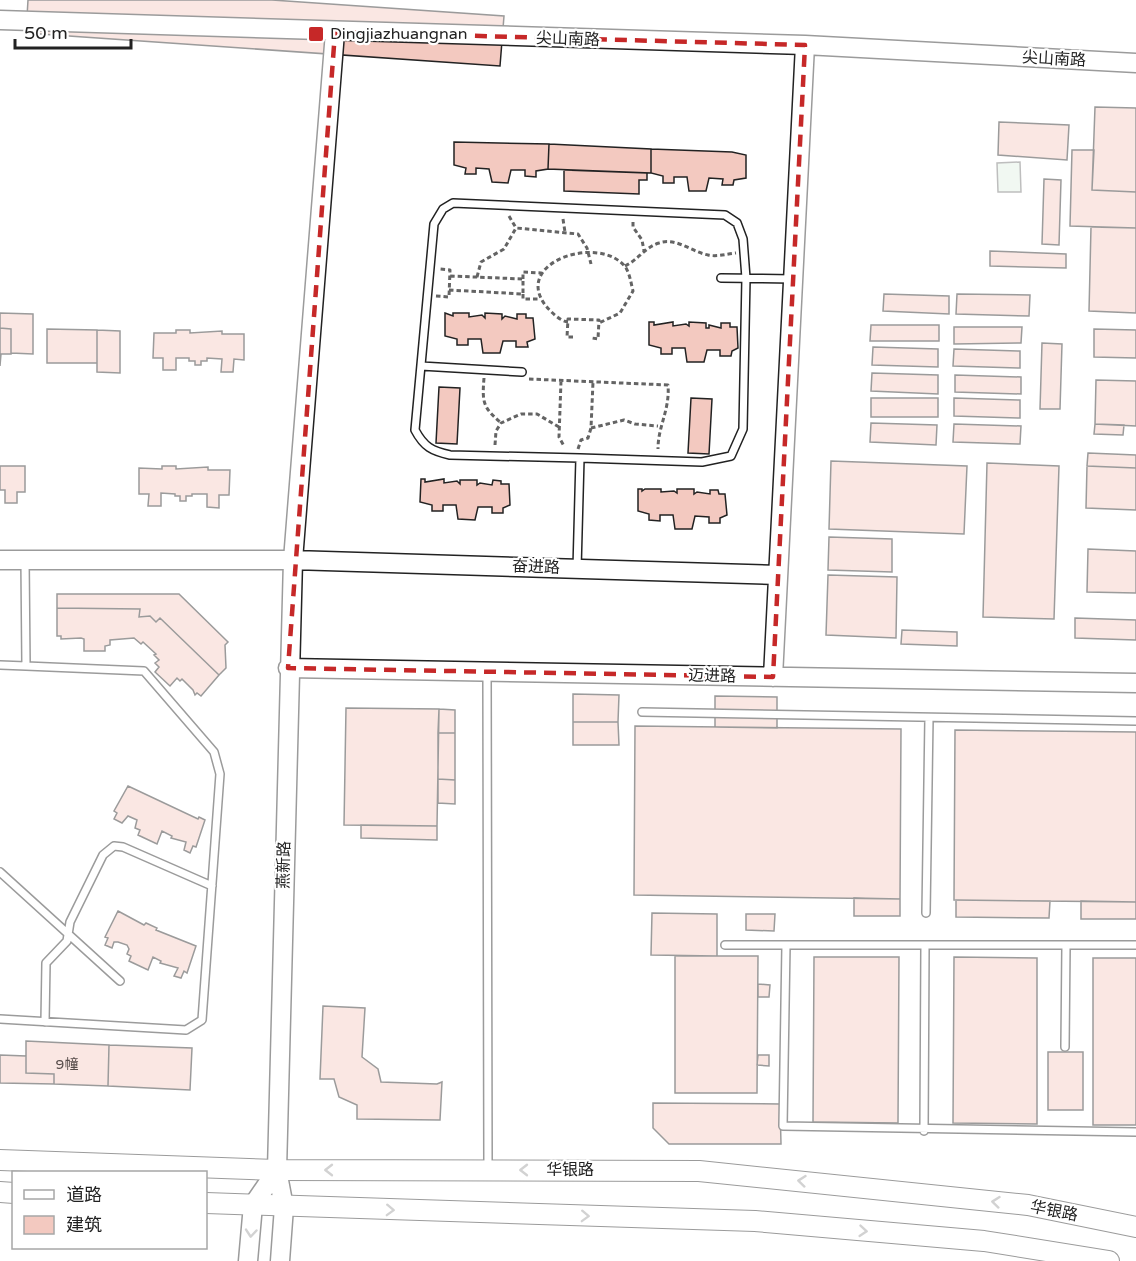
<svg xmlns="http://www.w3.org/2000/svg" width="1136" height="1261" viewBox="0 0 1136 1261" font-family="'Varela Round','Noto Sans SC',sans-serif">
<style>
.green{fill:#e0efe3;stroke:#6f6f6f;stroke-width:1.5}
.building{fill:#f3c9c0;stroke:#222;stroke-width:1.5}
.lines{fill:none;stroke-linecap:round;stroke-linejoin:round}
.service-casing{stroke:#222;stroke-width:10}
.tertiary-casing{stroke:#222;stroke-width:21}
.secondary-casing{stroke:#222;stroke-width:22}
.path{stroke:#646464;stroke-width:3;stroke-dasharray:4.5 3;stroke-linecap:butt}
.service{stroke:#fff;stroke-width:7}
.tertiary{stroke:#fff;stroke-width:18}
.secondary{stroke:#fff;stroke-width:20}
.oneway{stroke:#9c9c9c}
.marked{fill:none;stroke:#c62828;stroke-width:4.5;stroke-dasharray:12 8;stroke-linejoin:round}
.poi-dot{fill:#c62828;stroke:#fff;stroke-width:2}
.labels{text-anchor:middle;dominant-baseline:central;stroke-width:4.5;stroke-linejoin:round;paint-order:stroke}
.number-label{font-size:14px;fill:#564c4a}
.poi-label{font-size:16px;fill:#222;stroke:#fff;text-anchor:start}
.street-label{font-size:16px;fill:#222;stroke:#fff}
</style>
<rect width="100%" height="100%" fill="#fff"/>
<!-- green -->
<path class="green" d="M1020,162L1021,192H998L997,163Z"/>
<!-- building -->
<path class="building" d="M28,0H272L504,16L500,66L26,33Z
M1095,107L1136,108V192L1092,190Z
M999,122L1069,125L1067,160L998,155Z
M454,142L549,144L548,169L536,171V177L525,176V170H511L508,183L492,182L489,169L476,168V174H465L466,168L454,165Z
M549,144L651,149V173L548,169Z
M651,149L732,152L746,155V178L734,180L733,185H722L723,179L709,178L706,191H689L687,177H674V183H663V176L651,173Z
M1072,150H1094L1092,190L1136,192V228L1070,226Z
M564,170L647,173V180H639V194L564,191Z
M1044,179L1061,180L1059,245L1042,244Z
M1091,227L1136,228V313L1089,311Z
M990,251L1066,254V268L990,266Z
M884,294L949,296V314L883,311Z
M957,294L1030,295L1029,316L956,314Z
M0,313L33,314V354L11,353V329L0,328Z
M445,313L453,316V313H469V317L482,315L485,318V313L502,314V319L505,316L517,319V314H526V318H533L535,339L527,342L528,347H516V341H503L500,353H483L481,339H468V345H457V339L445,336Z
M649,322H654V325L673,322V326L686,324L689,326V322L706,323V328H709V325L721,328V323H730V327H737L738,348L732,351L731,356H720V350H707L704,362H687L685,348H672V354H661V348L649,345Z
M871,325H939V341H870Z
M954,327H1022L1021,343L954,344Z
M0,328L11,329V354H1L0,366Z
M47,329L97,330V363H47Z
M1094,329L1136,330V358L1094,357Z
M97,330L120,331V373L97,372Z
M176,330H190V333L222,331V334H244V360L234,359L233,372H221L222,359L207,358V361H201V365H195V361H189V358H176V370H163V358H153L154,333H176Z
M1042,343L1062,344L1060,409H1040Z
M873,347L938,349V367L872,365Z
M954,349L1020,351V368L953,366Z
M872,373L938,375V394L871,391Z
M955,375L1021,377V394L955,392Z
M1096,380L1136,381V426L1095,424Z
M439,387L460,388L457,444L436,443Z
M691,398L712,399L709,454L688,453Z
M871,398H938V417H871Z
M954,398L1020,400V418L954,416Z
M871,423L937,425L936,445L870,442Z
M954,424L1021,426L1020,444L953,442Z
M1095,424L1124,425L1123,435L1094,434Z
M1088,453L1136,455V468L1087,466Z
M831,461L967,466L964,534L829,529Z
M987,463L1059,466L1054,619L983,617Z
M0,466H25V492H17V503H5V490H0Z
M162,466H176V469L208,467V470H230L229,495H219V508L207,507V494H192V496H186V501H180V496H175V494L161,493V506H148L149,494H139V468L162,469Z
M1087,466L1136,468V510L1086,508Z
M421,479H425V482L444,479V483L457,481L460,484V480H477V485L480,483L492,485L493,480L501,481V484H509L510,505L503,508V513H492V507H478L475,520L458,519L456,505H443V511H432V505L420,502Z
M638,489H642V491L645,489H661V492L674,491L677,493V489H694V494L697,492L710,494V490H718L719,494H725L727,515L720,518V523H709V517L695,516L692,529H675L673,515H660V521L649,520V514L638,511Z
M829,537L892,539V572L828,570Z
M1088,549L1136,551V593L1087,592Z
M828,575L897,577L896,638L826,635Z
M57,594H179L228,642L225,645L226,668L219,675L160,618L156,622L150,616L139,617L140,609L57,608Z
M57,608L140,609L139,617L150,616L156,622L160,618L219,675L201,696L197,693L195,695L193,690L182,679L180,681L177,678L170,686L155,672L159,667L155,663L159,660L154,655L156,654L143,642L141,644L134,638L110,640V645L105,646V651H84V639L81,638L61,639V636H57Z
M1075,618L1136,620V640L1075,638Z
M902,630L957,632V646L901,644Z
M573,694L619,695L618,722H573Z
M715,696L777,697V728L715,727Z
M346,708L439,709L437,826L344,825Z
M439,709L455,710V733H438Z
M573,722H618L619,745H573Z
M635,726L901,729L900,899L634,895Z
M955,730L1136,732V902L954,900Z
M438,733H455V780L438,779Z
M438,779L455,780V804L438,803Z
M128,786L198,819L199,817L205,820L196,847L193,846L190,853L184,850L186,842L171,838L172,836L162,831L157,844L138,835L140,830L135,828L137,820L128,816L122,823L114,819L117,813L114,811Z
M361,825L437,826V840L361,838Z
M854,898L900,899V916H854Z
M956,900L1050,901L1049,918L956,917Z
M1081,901L1136,902V919H1081Z
M118,911L144,925L146,923L157,928L156,930L196,946L187,973L184,971L181,978L174,976L178,968L160,963L161,961L153,957L148,970L129,961L131,956L127,954L129,949L127,945L118,942H114L112,948L105,945L108,938L105,937Z
M652,913L717,914V956L651,955Z
M746,914H775L774,931L746,930Z
M675,956H758L757,1093H675Z
M814,957H899L898,1123L813,1122Z
M954,957L1037,958V1124L953,1123Z
M1093,958H1136V1125H1093Z
M758,984L770,985L769,997H758Z
M323,1006L365,1008L362,1057L378,1069L381,1082L437,1084L442,1082L440,1120L357,1119V1105L339,1097L334,1079H320Z
M26,1041L109,1045L108,1086L54,1084V1074L26,1073Z
M109,1045L192,1048L190,1090L108,1086Z
M1048,1052H1083V1110H1048Z
M0,1055L26,1056V1073L54,1074V1084L0,1083Z
M758,1055H769V1066L757,1065Z
M653,1103L780,1104L781,1144H669L653,1128Z"/>
<g class="lines">
<!-- service casing -->
<g class="service-casing">
<path id="service" d="M721,278L793,279
M421,366L522,372
M577,569L580,458L702,462L731,456L743,429L746,278L743,239L737,223L725,215L453,203L443,209L434,224L415,430C424,447 432,451 450,455L580,458
M0,665L26,666
M487,672L488,1170
M642,712L1136,721
M0,872L120,981
M926,913L929,718
M725,945H1136
M786,945L783,1126L1136,1132
M0,1019L186,1030L202,1020L220,774L214,752L144,671L26,666L25,560
M45,1022L46,963L67,941L70,922L103,855L114,846L123,847L212,886
M1065,1047L1066,945
M924,1131L925,945"/>
</g>
<!-- tertiary casing -->
<g class="tertiary-casing">
<path id="tertiary" d="M0,20L805,45L1136,63
M0,560H293L778,575
M288,668L1136,683
M773,677L805,45
M248,1261L253,1205L277,1170
M280,1261L284,1207L277,1170L293,560L335,32"/>
</g>
<!-- secondary casing -->
<g class="secondary-casing">
<path id="secondary" d="M0,1160L277,1170L699,1171L1028,1205L1136,1227
M0,1192L14,1193
M206,1203L755,1221L984,1241L1109,1261"/>
</g>
<!-- path -->
<path class="path" d="M509,216L516,228
M563,219L565,232
M633,222V227L642,240L644,251
M625,266C638,260 645,247 659,243C676,237 692,252 708,255C717,257 726,254 736,253
M477,277L481,262L504,249L516,228L578,234L587,248L591,264
M523,279V272L541,273
M449,290L523,294V279L450,276
M523,294V299H540
M436,296L449,297L450,270L440,269
M568,322C560,321 551,312 546,306C511,262 601,233 626,268C630,275 631,283 633,291L620,313L599,323
M573,337H567L568,319L599,320L598,339L592,338
M484,378C482,403 483,407 501,423
M529,379L668,385C670,410 658,426 658,449
M561,381L559,437L564,446
M591,428L624,420L635,424L658,426
M495,445L496,431L501,423L521,414H537L559,427
M578,449L581,440L588,438L591,428L593,382"/>
<!-- service -->
<use href="#service" class="service"/>
<!-- tertiary -->
<use href="#tertiary" class="tertiary"/>
<!-- secondary -->
<use href="#secondary" class="secondary"/>
</g>
<!-- one-way arrows -->
<defs><path id="oneway-chevron" d="M-2-3.5L2.5 0L-2 3.5" fill="none" stroke-width="1.6" stroke-linecap="round" stroke-linejoin="round" transform="scale(1.5)"/></defs>
<g class="oneway">
<use href="#oneway-chevron" transform="translate(329 1170) rotate(-180)"/>
<use href="#oneway-chevron" transform="translate(524 1170) rotate(-180)"/>
<use href="#oneway-chevron" transform="translate(802 1181) rotate(-174)"/>
<use href="#oneway-chevron" transform="translate(996 1202) rotate(-174)"/>
<use href="#oneway-chevron" transform="translate(390 1210) rotate(2)"/>
<use href="#oneway-chevron" transform="translate(585 1216) rotate(2)"/>
<use href="#oneway-chevron" transform="translate(863 1231) rotate(5)"/>
<use href="#oneway-chevron" transform="translate(251 1233) rotate(95)"/>
</g>
<!-- marked area -->
<path d="M0 0H1136V1261H0ZM335,32L805,45L773,677L288,668Z" fill="#fff" fill-opacity=".55" fill-rule="evenodd"/>
<path class="marked" d="M335,32L805,45L773,677L288,668Z"/>
<!-- markers -->
<rect class="poi-dot" x="308" y="26" width="16" height="16" rx="3"/>
<g class="labels">
<!-- number labels -->
<g class="number-label">
<text x="67" y="1064">9幢</text>
</g>
<!-- poi labels -->
<g class="poi-label">
<text x="330" y="34">Dingjiazhuangnan</text>
</g>
<!-- street labels -->
<g class="street-label">
<text transform="translate(568 39) rotate(2)">尖山南路</text>
<text transform="translate(1054 59) rotate(3)">尖山南路</text>
<text transform="translate(536 567) rotate(2)">奋进路</text>
<text transform="translate(712 676) rotate(1)">迈进路</text>
<text transform="translate(284 865) rotate(-89)">燕新路</text>
<text x="570" y="1170">华银路</text>
<text transform="translate(1054 1211) rotate(11)">华银路</text>
</g>
</g>
<!-- legend -->
<rect x="12" y="1171" width="195" height="78" fill="#ffffff" stroke="#a7a7a7" stroke-width="1.5"/>
<rect x="24" y="1190" width="30" height="9" fill="#ffffff" stroke="#a7a7a7" stroke-width="1.5"/>
<text x="66" y="1201" font-size="18" fill="#222222">道路</text>
<rect x="24" y="1216" width="30" height="18" fill="#f3c9c0" stroke="#a7a7a7" stroke-width="1.5"/>
<text x="66" y="1231" font-size="18" fill="#222222">建筑</text>
<!-- scale -->
<path d="M15 39v9h116v-9" fill="none" stroke="#222222" stroke-width="3"/>
<text x="24" y="39" font-size="18" fill="#222222" stroke="#ffffff" stroke-width="4.5" paint-order="stroke">50 m</text>
</svg>
